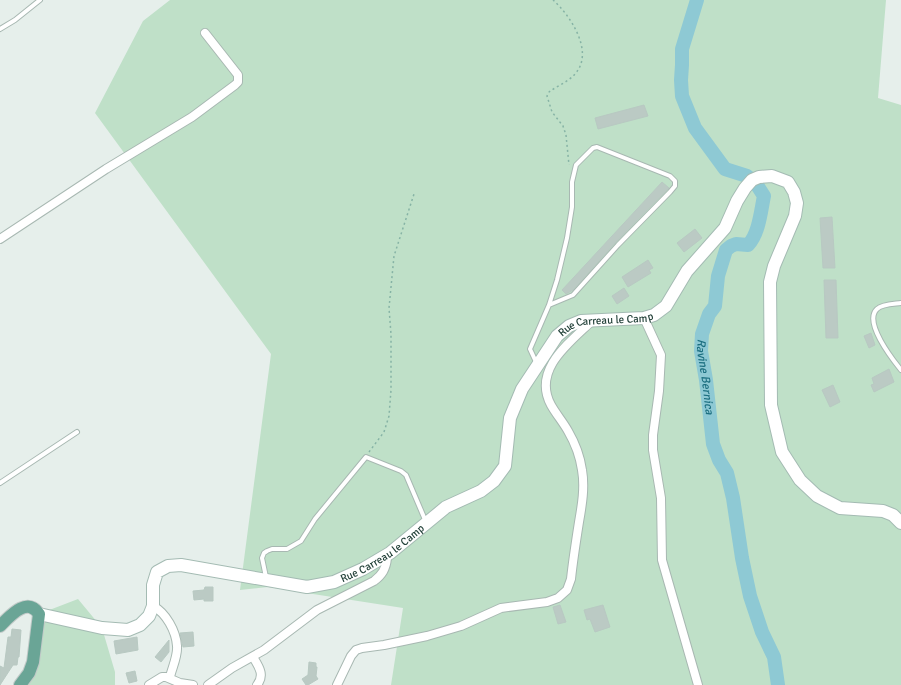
<svg xmlns="http://www.w3.org/2000/svg" width="901" height="685" viewBox="0 0 901 685" font-family="Signika,sans-serif">
<style>
.green{fill:#bfe0c8}
.lines{fill:none;stroke-linecap:round;stroke-linejoin:round}
.river{stroke:#8ec9d4;stroke-width:14}
.building{fill:#bbcac4;stroke:#b8c9c2}
.service-casing{stroke:#a8b8b2;stroke-width:6}
.minor-casing{stroke:#a8b8b2;stroke-width:10}
.secondary-casing{stroke:#a4bbb3;stroke-width:14}
.primary-casing{stroke:#c2cac8;stroke-width:14}
.path{stroke:#86b3a5;stroke-width:1.5;stroke-dasharray:2 3;stroke-linecap:butt}
.service{stroke:#fff;stroke-width:4}
.minor{stroke:#fff;stroke-width:8}
.secondary{stroke:#fff;stroke-width:12}
.primary{stroke:#6aa596;stroke-width:12}
.labels{text-anchor:middle;dominant-baseline:central;stroke-width:3;stroke-linejoin:round;paint-order:stroke}
.street-label{font-size:11px;fill:#24423a;stroke:#f7fbf9}
.water-label{font-size:12px;font-style:italic;fill:#1c6f80;stroke:#f7fbf9}
</style>
<rect width="100%" height="100%" fill="#e6efeb"/>
<!-- green -->
<path class="green" d="M170,0H886L878,98L901,105V685H391L403,608L268,587L240,590L271,354L95,113L143,21Z
M78,599L102,628L115,672V685H20L29,673L39,614Z"/>
<g class="lines">
<!-- river -->
<path class="river" id="s1" d="M697,0L682,49V65L681,80L682,96L695,128L725,169L747,176L755,182L764,196C761,210 759,234 748,245L736,244L731,246L726,250L718,276L715,306L709,314L702,334L701,351L706,380L713,444L719,460L727,473L733,498L742,558L750,596L762,632L774,657L778,685"/>
</g>
<!-- building -->
<path class="building" d="M644,105L648,116L598,129L595,118Z
M662,182L669,188L667,190L615,243L573,290L566,294L562,290Z
M832,217L835,268H823L820,218Z
M695,229L702,238L684,252L677,243Z
M648,260L653,268L649,270L651,273L628,287L622,277Z
M824,280H836L838,338H826Z
M624,288L629,296L617,304L612,296Z
M871,333L875,345L869,348L864,336Z
M889,369L894,382L874,392L871,385L874,384L872,378Z
M833,385L840,402L830,407L822,390Z
M205,587H213V601H204V599L194,600L193,591L204,590Z
M560,605L566,622L558,624L553,607Z
M603,605L610,627L595,632L590,619L587,620L584,610Z
M12,629L21,630L19,657H18L17,665H13L0,685V666L4,668L8,637H11Z
M193,632L194,646L183,647L180,633Z
M137,637L138,650L116,654L114,641Z
M169,640V652L161,662L155,657Z
M309,662L316,663V667H317L316,676L318,679L308,685H306L302,679L308,675Z
M135,671L137,681L129,683L126,673Z"/>
<g class="lines">
<!-- service casing -->
<g class="service-casing">
<path id="service" d="M0,29L15,20L40,0
M901,303C894,304 882,304 877,309C863,322 893,360 901,370
M536,362L530,349L549,305L557,280L567,238L572,207V182L576,165L593,148L597,147L670,176L675,181V186L670,192L618,245L573,295L549,305
M0,483L77,432
M266,577L262,558L264,553L267,551L272,549H287L301,541L315,519L366,457L401,471L406,475L426,522"/>
</g>
<!-- minor casing -->
<g class="minor-casing">
<path id="minor" d="M0,239L106,169L192,117L235,85L238,82V75L205,33
M644,318L661,355L659,391L653,435V450L661,498L662,560L698,685
M153,606C166,613 176,631 177,646C178,656 172,668 170,677
M253,657C259,667 265,675 257,685
M149,685L162,677H166L180,683L193,685
M208,685L232,668L264,650L317,610L374,581C382,575 386,569 387,558L385,556
M337,685L351,656L356,650L362,648L384,645L427,636L461,626L501,608L547,602L558,598L567,590L571,579C573,560 576,541 579,522C582,505 585,487 582,470C580,456 575,443 568,431C563,422 556,414 551,405C532,370 569,343 592,321"/>
</g>
<!-- secondary casing -->
<g class="secondary-casing">
<g id="secondary">
<path id="s2" d="M39,614L102,628L128,630L140,625L149,616L153,606V585L157,572L168,566L181,565L307,587L334,582L363,569L390,553L446,507L481,491L494,481L505,466L510,418L522,389L557,336L569,326L581,321L644,318L654,315L666,306L687,271L725,228L737,201L745,188L752,180L759,177L772,176L788,182L794,192L797,203L795,216L774,266L770,282L771,405L782,452L800,480L817,496L840,508L883,511L893,515L901,523"/>
</g>
</g>
<!-- primary casing -->
<g class="primary-casing">
<path id="primary" d="M0,626C10,616 27,596 39,614L33,662L29,673L20,685"/>
</g>
<!-- path -->
<path class="path" d="M553,0C570,15 595,52 575,74C568,82 557,86 549,92L547,96L552,112L563,126L566,135L569,165
M369,452L384,432L389,416L391,390V334L389,308L394,256L414,194"/>
<!-- service -->
<use href="#service" class="service"/>
<!-- minor -->
<use href="#minor" class="minor"/>
<!-- secondary -->
<use href="#secondary" class="secondary"/>
<!-- primary -->
<use href="#primary" class="primary"/>
</g>
<g class="labels">
<!-- street labels -->
<g class="street-label">
<text stroke="none"><textPath href="#s2" startOffset="747">Rue Carreau le Camp</textPath></text>
<text stroke="none"><textPath href="#s2" startOffset="399">Rue Carreau le Camp</textPath></text>
</g>
<!-- water labels -->
<g class="water-label">
<text stroke="none"><textPath href="#s1" startOffset="441">Ravine Bernica</textPath></text>
</g>
</g>
</svg>
